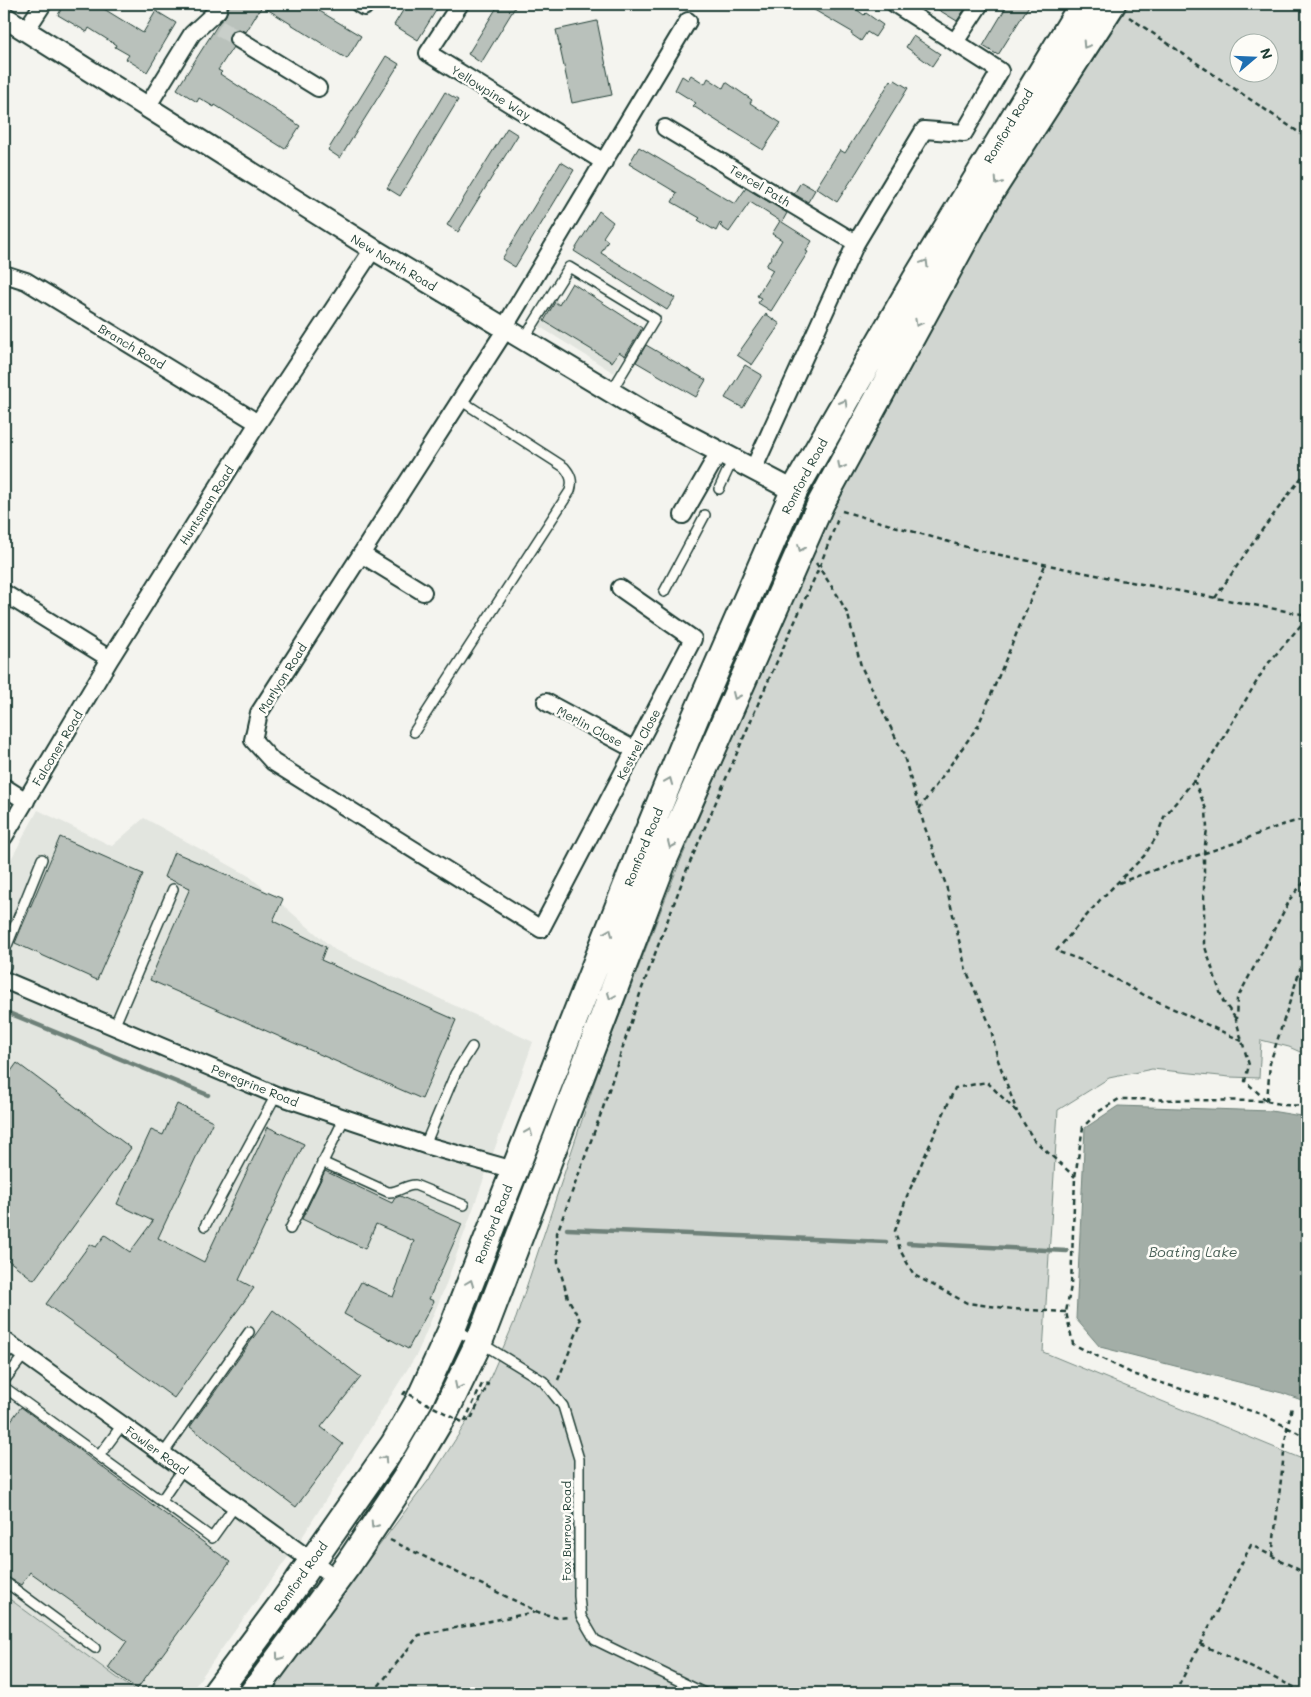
<svg xmlns="http://www.w3.org/2000/svg" width="1311" height="1697" viewBox="0 0 1311 1697" font-family="Mali,sans-serif">
<style>
.built{fill:#e2e5df}
.green{fill:#d1d6d1;stroke:#788a82;fill-rule:evenodd}
.water{fill:#a3aea7;stroke:#6e8179}
.lines{fill:none;stroke-linecap:round;stroke-linejoin:round}
.stream{stroke:#6e8179;stroke-width:4.5}
.building{fill:#b9c1bb;stroke:#1f3d34}
.minor-tunnel{stroke:#c9cfca;stroke-width:16;stroke-dasharray:16 8;stroke-linecap:butt}
.service-casing{stroke:#1f3d34;stroke-width:12}
.minor-casing{stroke:#1f3d34;stroke-width:20}
.tertiary-casing{stroke:#1f3d34;stroke-width:24}
.primary-casing{stroke:#1f3d34;stroke-width:30}
.path{stroke:#1f3d34;stroke-width:2.5;stroke-dasharray:5 4;stroke-linecap:butt}
.service{stroke:#fdfcf7;stroke-width:9}
.minor{stroke:#fdfcf7;stroke-width:16}
.tertiary{stroke:#fdfcf7;stroke-width:20}
.primary{stroke:#fdfcf7;stroke-width:26}
.path-bridge{stroke:#1f3d34;stroke-width:2.5;stroke-dasharray:5 4;stroke-linecap:butt}
.oneway{stroke:#8e9c96}
.labels{text-anchor:middle;dominant-baseline:central;stroke-width:5;stroke-linejoin:round;paint-order:stroke}
.street-label{font-size:12px;fill:#1f3d34;stroke:#fdfcf7}
.water-label{font-size:14px;font-style:italic;fill:#475f56;stroke:#fdfcf7}
</style>
<rect width="100%" height="100%" fill="#f4f4ef"/>
<filter id="ink" filterUnits="userSpaceOnUse"><feTurbulence type="fractalNoise" baseFrequency=".02" numOctaves="2"/><feDisplacementMap in="SourceGraphic" scale="10" xChannelSelector="R" yChannelSelector="G"/><feConvolveMatrix kernelMatrix="1 2 1 2 8 2 1 2 1" color-interpolation-filters="sRGB"/></filter>
<g filter="url(#ink)">
<!-- built -->
<path class="built" d="M554,298L631,345L614,373L537,325Z
M38,810L112,846L144,818L249,876L335,950L533,1042L445,1287L417,1354L301,1539L190,1693H138L4,1595V872Z"/>
<!-- green -->
<path class="green" d="M1130,4H1307V1055L1289,1047L1261,1040L1259,1078L1230,1077L1152,1069L1109,1078L1058,1110L1043,1352L1307,1461V1693H268L434,1473L480,1401L516,1318L600,1066L675,874L749,698L834,507L928,326L993,212ZM1238,42H1268V72H1238Z
M4,1595L138,1693H4Z"/>
<!-- water -->
<path class="water" d="M1118,1106L1271,1111L1307,1117V1402L1282,1393L1100,1347L1076,1319L1085,1128Z"/>
<g class="lines">
<!-- stream -->
<path class="stream" d="M4,1011L208,1095
M567,1229L886,1242
M908,1243L1067,1251"/>
</g>
<!-- building -->
<path class="building" d="M64,4H96L143,33L156,11L176,23L147,72L126,59L129,55L115,47L116,45L89,28L87,32L58,15Z
M230,4H308L361,36L347,59L262,6L246,32L238,29L230,33L228,39L233,47L218,70L222,72L220,74L300,126L285,149L215,105L214,107L199,98L197,102L177,89L220,21L225,17Z
M407,4H440L418,40L394,25Z
M499,4H517L481,63L468,54Z
M804,4H849L864,15L866,13L883,25L875,37L867,32L861,41L851,34L852,32Z
M929,4H968L957,21Z
M1008,4H1030L998,55L983,46Z
M597,21L612,95L572,103L556,30Z
M913,36L940,54L932,66L906,47Z
M386,56L399,64L340,158L328,150Z
M691,75L705,84L708,78L723,88L726,82L752,100L750,103L781,123L763,150L693,106L696,103L675,90L682,76L688,80Z
M891,80L893,82L895,80L908,88L856,173L837,202L816,188L840,150L845,153Z
M445,92L458,100L400,196L387,188Z
M507,128L518,135L458,232L447,225Z
M639,147L735,204L746,188L787,213L782,222L812,241L806,251L808,252L771,311L758,303L761,298L757,296L773,270L766,266L782,240L772,234L780,221L750,202L729,232L720,226L722,224L720,223L716,231L698,220L700,218L672,202L677,193L629,164Z
M561,162L574,170L515,267L502,259Z
M801,182L815,190L808,202L794,194Z
M599,211L613,222L603,237L608,241L601,253L675,298L667,310L574,251Z
M572,283L642,328L625,356L619,352L612,362L544,321L555,302L559,305Z
M766,314L780,324L752,365L737,355Z
M646,345L706,380L696,397L636,362Z
M745,365L762,375L743,408L725,398Z
M60,837L143,874L97,980L15,943Z
M174,852L283,899L273,921L326,947L321,960L456,1020L422,1099L150,980L190,888L164,877Z
M17,1063L131,1148L34,1280L4,1257V1081Z
M177,1104L213,1121L158,1238L204,1262L268,1127L304,1144L239,1280L254,1288L174,1398L46,1304L90,1244L96,1247L105,1235L130,1252L153,1221L117,1204L151,1130L163,1135Z
M325,1171L392,1203L395,1198L400,1196L462,1224L429,1299L434,1301L408,1349L344,1314L361,1282L393,1297L414,1241L376,1224L365,1249L302,1219Z
M273,1310L361,1377L321,1427L343,1444L296,1507L190,1427Z
M21,1407L230,1562L137,1689L108,1668L127,1641L30,1572L21,1585L4,1575V1430Z"/>
<g class="lines">
<!-- minor-tunnel -->
<path class="minor-tunnel" d="M219,28L238,39"/>
<!-- service casing -->
<g class="service-casing">
<path id="service" d="M524,339L569,267L655,319L611,392
M719,489L733,459
M664,592L705,515
M414,732L570,491C573,481 571,475 564,467L460,400
M4,970L6,966V948L42,859
M114,1027L173,889
M425,1145L455,1074L472,1047
M322,1162L388,1192C398,1193 405,1185 415,1185L464,1205
M205,1226L276,1095
M290,1229L344,1119
M455,1330L486,1346L543,1381L563,1406L579,1459V1596L581,1616L595,1640L704,1693
M4,1381L24,1355
M4,1387L212,1538L235,1506
M163,1454L249,1332
M99,1456L122,1425
M161,1501L183,1469
M4,1581L95,1648"/>
</g>
<!-- minor casing -->
<g class="minor-casing">
<path id="minor" d="M359,4L364,7
M460,4L428,53L604,162
M26,30L43,4
M238,39L318,88
M955,42L980,4
M147,107L192,34L218,10L219,4
M665,128L856,243
M4,274L26,281L258,423
M504,328L688,21
M506,329L259,713L253,740L273,762L541,929L693,639L620,588
M753,470L856,243L924,130L964,133L1000,71L895,4
M683,515L719,452
M361,554L423,592
M4,593L110,659L258,423L373,249
M546,702L635,750
M4,787L26,801
M4,837L110,659
M4,980L276,1095L425,1145L514,1170
M4,1340L337,1579"/>
</g>
<!-- tertiary casing -->
<g class="tertiary-casing">
<path id="tertiary" d="M4,17L373,249L611,392L651,416L794,491"/>
</g>
<!-- primary casing -->
<g class="primary-casing">
<path id="primary" d="M216,1693L280,1607L394,1444L419,1401L452,1329L642,847L695,718L794,491L916,279L1083,4
M253,1693L349,1563L404,1481L446,1410L479,1342L662,864L821,503L990,193L1112,4"/>
</g>
<!-- path -->
<path class="path" d="M1129,17L1307,138
M842,511L977,550L1115,579L1307,615
M816,563L838,596L848,615L861,666L903,753L924,825L946,885L966,970L990,1025L998,1060L1017,1112
M1215,598L1259,534L1307,470
M1194,780L1206,809L1207,828L1204,854V944L1223,1001L1236,1019
M919,809L978,726L1045,565
M1119,883C1157,868 1196,856 1235,843C1259,834 1282,823 1307,819
M1242,1041L1144,995L1081,960L1056,951L1100,900L1144,856L1157,836L1164,817L1208,763L1266,666L1307,618
M1266,1100L1245,1081L1249,1065L1236,1020L1237,999L1292,896L1307,879
M1267,1101L1270,1063L1307,948
M1307,1106L1284,1105L1267,1101L1119,1099L1098,1112L1083,1127L1075,1177L1071,1286L1066,1312L1073,1344L1133,1374L1264,1415L1300,1434L1307,1442
M1066,1312L1013,1309L967,1303L914,1275L900,1250L895,1231L907,1196L955,1088L987,1082L1017,1112L1034,1140L1075,1177
M558,1380L581,1322L568,1298L558,1263L557,1233L603,1108L641,991L685,874L761,697L819,568L839,516
M464,1420L470,1421L488,1384L483,1383
M390,1540L538,1612L558,1618L570,1617
M1272,1556L1287,1428L1292,1407
M1200,1644L1307,1693
M373,1693L419,1635L536,1612
M1175,1693L1251,1545L1307,1574"/>
<!-- service -->
<use href="#service" class="service"/>
<!-- minor -->
<use href="#minor" class="minor"/>
<!-- tertiary -->
<use href="#tertiary" class="tertiary"/>
<!-- primary -->
<use href="#primary" class="primary"/>
<!-- path-bridge -->
<path class="path-bridge" d="M403,1395L405,1392L464,1423L482,1384"/>
</g>
<!-- one-way arrows -->
<defs><path id="oneway-chevron" d="M-2-3.5L2.5 0L-2 3.5" fill="none" stroke-width="1.6" stroke-linecap="round" stroke-linejoin="round" transform="scale(1.25)"/></defs>
<g class="oneway">
<use href="#oneway-chevron" transform="translate(1086 45) rotate(123)"/>
<use href="#oneway-chevron" transform="translate(998 182) rotate(123)"/>
<use href="#oneway-chevron" transform="translate(925 263) rotate(-59)"/>
<use href="#oneway-chevron" transform="translate(918 323) rotate(119)"/>
<use href="#oneway-chevron" transform="translate(844 403) rotate(-60)"/>
<use href="#oneway-chevron" transform="translate(841 466) rotate(118)"/>
<use href="#oneway-chevron" transform="translate(801 548) rotate(114)"/>
<use href="#oneway-chevron" transform="translate(736 696) rotate(114)"/>
<use href="#oneway-chevron" transform="translate(669 781) rotate(-68)"/>
<use href="#oneway-chevron" transform="translate(671 845) rotate(114)"/>
<use href="#oneway-chevron" transform="translate(609 932) rotate(-68)"/>
<use href="#oneway-chevron" transform="translate(611 996) rotate(111)"/>
<use href="#oneway-chevron" transform="translate(529 1132) rotate(-68)"/>
<use href="#oneway-chevron" transform="translate(470 1283) rotate(-69)"/>
<use href="#oneway-chevron" transform="translate(458 1386) rotate(116)"/>
<use href="#oneway-chevron" transform="translate(384 1459) rotate(-56)"/>
<use href="#oneway-chevron" transform="translate(374 1525) rotate(123)"/>
<use href="#oneway-chevron" transform="translate(279 1657) rotate(126)"/>
</g>
</g>
<g class="labels">
<!-- street labels -->
<g class="street-label">
<text transform="translate(491 92) rotate(32)">Yellowpine Way</text>
<text transform="translate(1008 126) rotate(-59)">Romford Road</text>
<text transform="translate(760 185) rotate(31)">Tercel Path</text>
<text transform="translate(394 262) rotate(31)">New North Road</text>
<text transform="translate(132 346) rotate(31)">Branch Road</text>
<text transform="translate(804 476) rotate(-62)">Romford Road</text>
<text transform="translate(206 505) rotate(-58)">Huntsman Road</text>
<text transform="translate(282 678) rotate(-58)">Marlyon Road</text>
<text transform="translate(590 726) rotate(28)">Merlin Close</text>
<text transform="translate(638 744) rotate(-62)">Kestrel Close</text>
<text transform="translate(57 748) rotate(-59)">Falconer Road</text>
<text transform="translate(643 847) rotate(-68)">Romford Road</text>
<text transform="translate(255 1085) rotate(22)">Peregrine Road</text>
<text transform="translate(493 1224) rotate(-69)">Romford Road</text>
<text transform="translate(157 1450) rotate(36)">Fowler Road</text>
<text transform="translate(566 1531) rotate(-90)">Fox Burrow Road</text>
<text transform="translate(300 1577) rotate(-55)">Romford Road</text>
</g>
<!-- water labels -->
<g class="water-label">
<text x="1193" y="1251">Boating Lake</text>
</g>
</g>
<!-- margin -->
<rect width="1311" height="1697" fill="none" stroke="#fdfcf7" stroke-width="20"/>
<rect x="10" y="10" width="1291" height="1677" fill="none" stroke="#1f3d34" stroke-width="2" filter="url(#ink)"/>
<!-- north arrow -->
<g transform="translate(1254 58) rotate(71)"><circle r="24" fill="#fdfcf7" stroke="#a4b0a9"/>
<path d="M0-4L9 19L0 12L-9 19Z" fill="#1f6fb2"/>
<text y="-8" font-size="14" font-weight="bold" text-anchor="middle" fill="#1f3d34">N</text>
</g>
</svg>
